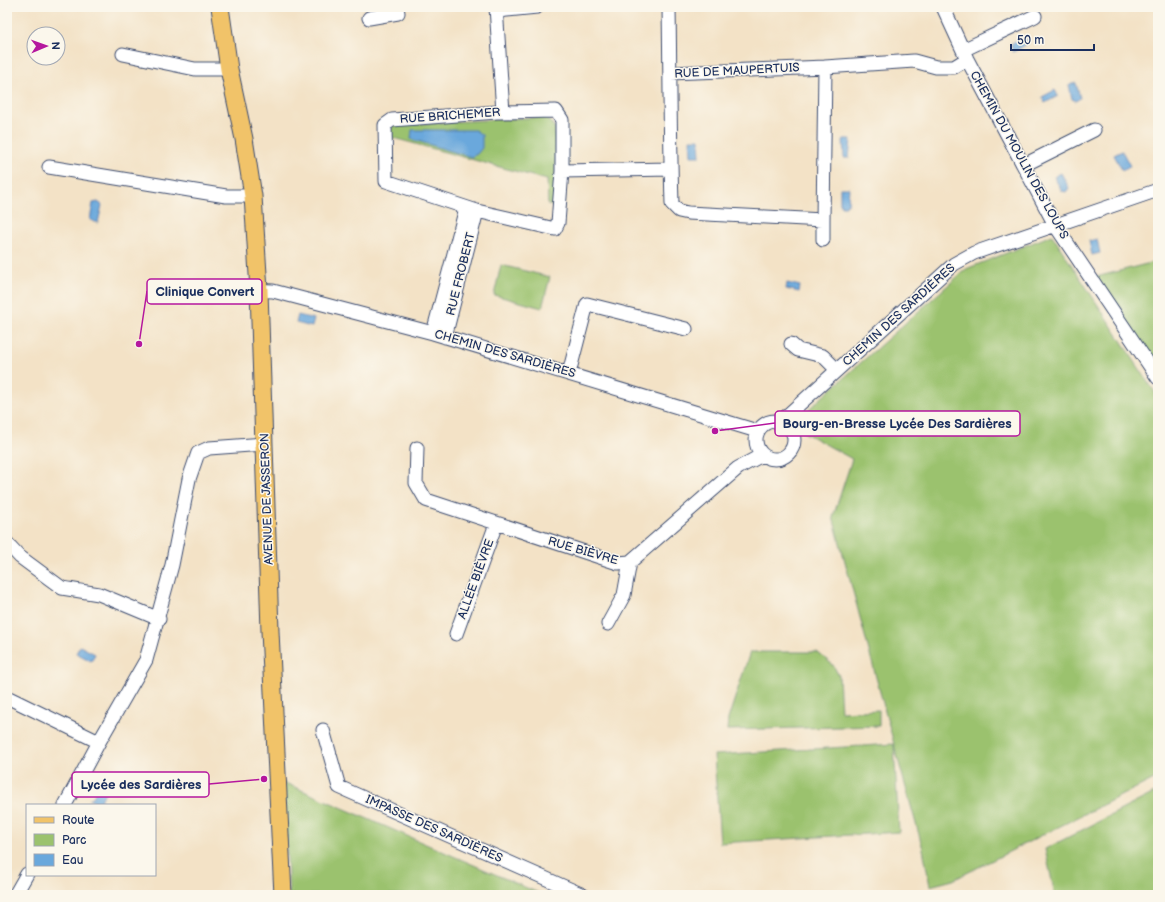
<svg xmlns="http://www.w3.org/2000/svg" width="1165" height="902" viewBox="0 0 1165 902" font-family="'Balsamiq Sans',sans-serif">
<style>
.green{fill:#9bc26e;stroke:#5b7866}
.water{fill:#6aa8dc;stroke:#426c9d}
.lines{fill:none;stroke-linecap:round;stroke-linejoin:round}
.minor-casing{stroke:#3b4a6e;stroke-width:15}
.major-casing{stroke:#3b4a6e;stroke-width:19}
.minor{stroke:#fff;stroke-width:13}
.major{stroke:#f1c369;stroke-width:17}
.labels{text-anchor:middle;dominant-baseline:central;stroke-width:3;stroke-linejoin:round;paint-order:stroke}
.street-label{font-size:12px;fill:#1b2f5e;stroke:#fbf7ec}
.leader{fill:none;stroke:#b5179e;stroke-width:1.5}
.callout-dot{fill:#b5179e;stroke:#fbf7ec;stroke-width:1.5}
.callout{fill:#fbf7ec;stroke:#b5179e;stroke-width:1.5}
.callout-label{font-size:13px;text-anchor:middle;font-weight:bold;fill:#1b2f5e}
</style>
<rect width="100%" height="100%" fill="#fbf7ec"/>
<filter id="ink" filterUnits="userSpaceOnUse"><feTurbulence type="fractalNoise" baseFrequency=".025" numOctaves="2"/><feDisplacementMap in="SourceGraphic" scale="8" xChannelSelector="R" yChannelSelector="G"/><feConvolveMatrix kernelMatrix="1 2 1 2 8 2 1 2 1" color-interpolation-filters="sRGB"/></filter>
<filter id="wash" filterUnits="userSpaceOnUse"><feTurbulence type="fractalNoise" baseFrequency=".012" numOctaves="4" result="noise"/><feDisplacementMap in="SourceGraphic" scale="16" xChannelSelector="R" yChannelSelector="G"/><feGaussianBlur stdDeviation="0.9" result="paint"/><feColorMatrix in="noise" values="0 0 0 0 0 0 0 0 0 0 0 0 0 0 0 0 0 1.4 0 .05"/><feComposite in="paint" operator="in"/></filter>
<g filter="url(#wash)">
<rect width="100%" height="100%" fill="#f3e2c6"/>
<!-- green -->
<path class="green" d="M544,117L551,122L555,129L556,207L548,205L547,180L390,137V129L394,125Z
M1052,235L1158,397V777L953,880L930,886L923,849L894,745L899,832L720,843L714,755L894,744L833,517L852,459L798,429L811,407L966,269Z
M1158,261V370L1096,277Z
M501,265L550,277L542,308L494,295Z
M750,652H817L833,665L839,676L841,712L879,710V726L727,730L728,719Z
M283,782L543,895H289Z
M1158,791V895H1055L1045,849Z"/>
<!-- water -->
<path class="water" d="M1025,36L1029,43L1013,52L1011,44Z
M1076,83L1080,98L1076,101L1072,99L1069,85Z
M1055,90L1058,96L1045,103L1042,97Z
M412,130H475L482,135V148L477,154L471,157L411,139Z
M690,139H699L700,156H691Z
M843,139H851L849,158H844Z
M1122,151L1130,166L1122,170L1114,155Z
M1061,173L1069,188L1066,192L1062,191L1054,177Z
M840,188H849L848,204H846V206H842V204H840Z
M98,202L102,205L98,223L90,220L93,203Z
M1097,239L1100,253L1092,255L1089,241Z
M787,283L800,286L799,292L786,289Z
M298,315L314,319L312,327L296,323Z
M80,646L95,654L91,661L76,653Z
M99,786L106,790L99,805L89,799L93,797Z"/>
</g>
<g filter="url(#ink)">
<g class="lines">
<!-- minor casing -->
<g class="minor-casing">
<path id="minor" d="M496,7L503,112
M669,7C670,73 670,138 672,204L679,211L688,213L823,220L825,67L670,73
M943,7L967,59L1055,225L1158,378
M497,11L537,7
M369,18L398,13L397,7
M963,50L1035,16
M123,54L195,69H229
M825,67L914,61L936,67H954L967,59
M556,111L562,120V171L558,223L555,229L477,211L386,181L385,125L392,120L497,112Z
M1024,165L1094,130
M49,167L226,196H253
M562,171L671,169
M823,240V220
M249,290L273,291L433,333L757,431
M433,333L466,208
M445,337L477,211
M791,344L798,350L823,356L837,370
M569,373L587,304L686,329
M756 440a19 19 0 1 1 38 0a19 19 0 1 1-38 0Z
M781,421L954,264L974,253L1158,190
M417,448L416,483L426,500L618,563L630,562L738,468L762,455
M7,543L20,557L62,588L99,594L159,619
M608,624L624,595L630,562
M456,634L496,524
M7,697L99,742
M323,730L339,787L583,895
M65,805L99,742L146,660L172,565L189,479L198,453L209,448L264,444
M15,895L27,874"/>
</g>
<!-- major casing -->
<g class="major-casing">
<path id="major" d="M220,7L229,69L244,139L253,196L259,290L270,631L283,895"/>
</g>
<!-- minor -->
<use href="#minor" class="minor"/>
<!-- major -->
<use href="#major" class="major"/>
</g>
</g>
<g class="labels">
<!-- street labels -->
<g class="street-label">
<text transform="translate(737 71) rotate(-3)">RUE DE MAUPERTUIS</text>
<text transform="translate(450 116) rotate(-4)">RUE BRICHEMER</text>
<text transform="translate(1019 155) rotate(61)">CHEMIN DU MOULIN DES LOUPS</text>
<text transform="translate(461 274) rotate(-76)">RUE FROBERT</text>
<text transform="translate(899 315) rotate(-42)">CHEMIN DES SARDIÈRES</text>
<text transform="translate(505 354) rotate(16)">CHEMIN DES SARDIÈRES</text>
<text transform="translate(267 499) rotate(-92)">AVENUE DE JASSERON</text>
<text transform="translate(583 551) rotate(16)">RUE BIÈVRE</text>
<text transform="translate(476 579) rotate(-70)">ALLÉE BIÈVRE</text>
<text transform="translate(434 829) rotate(24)">IMPASSE DES SARDIÈRES</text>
</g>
</g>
<!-- callouts -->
<path class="leader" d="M139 344L147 291M715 431L775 423M264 779L209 784"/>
<g class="callout-dot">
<circle cx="139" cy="344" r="4"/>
<circle cx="715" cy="431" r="4"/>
<circle cx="264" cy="779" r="4"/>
</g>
<g class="callout">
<rect x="147" y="279" width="115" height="25" rx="4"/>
<rect x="775" y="411" width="245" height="25" rx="4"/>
<rect x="72" y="772" width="137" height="25" rx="4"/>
</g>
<g class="callout-label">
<text x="205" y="296">Clinique Convert</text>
<text x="897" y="428">Bourg-en-Bresse Lycée Des Sardières</text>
<text x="141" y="789">Lycée des Sardières</text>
</g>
<!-- margin -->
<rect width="1165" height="902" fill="none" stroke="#fbf7ec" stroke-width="24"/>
<!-- legend -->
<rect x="26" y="804" width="130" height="72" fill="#fbf7ec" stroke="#a1a7b3"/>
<rect x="34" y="817" width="20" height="6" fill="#f1c369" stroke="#a1a7b3"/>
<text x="62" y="824" font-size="12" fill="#1b2f5e">Route</text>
<rect x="34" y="834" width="20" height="12" fill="#9bc26e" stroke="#a1a7b3"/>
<text x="62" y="844" font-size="12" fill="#1b2f5e">Parc</text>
<rect x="34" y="854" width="20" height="12" fill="#6aa8dc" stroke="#a1a7b3"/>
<text x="62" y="864" font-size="12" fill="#1b2f5e">Eau</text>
<!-- north arrow -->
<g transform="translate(46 46) rotate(88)"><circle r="19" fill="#fbf7ec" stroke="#a1a7b3"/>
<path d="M0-3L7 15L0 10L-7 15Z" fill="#b5179e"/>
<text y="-6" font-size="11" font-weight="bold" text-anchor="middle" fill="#1b2f5e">N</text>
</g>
<!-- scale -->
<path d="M1011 44v6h83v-6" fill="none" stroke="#1b2f5e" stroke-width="2"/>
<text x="1017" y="44" font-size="12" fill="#1b2f5e" stroke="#fbf7ec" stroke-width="3" paint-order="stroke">50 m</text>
</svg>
